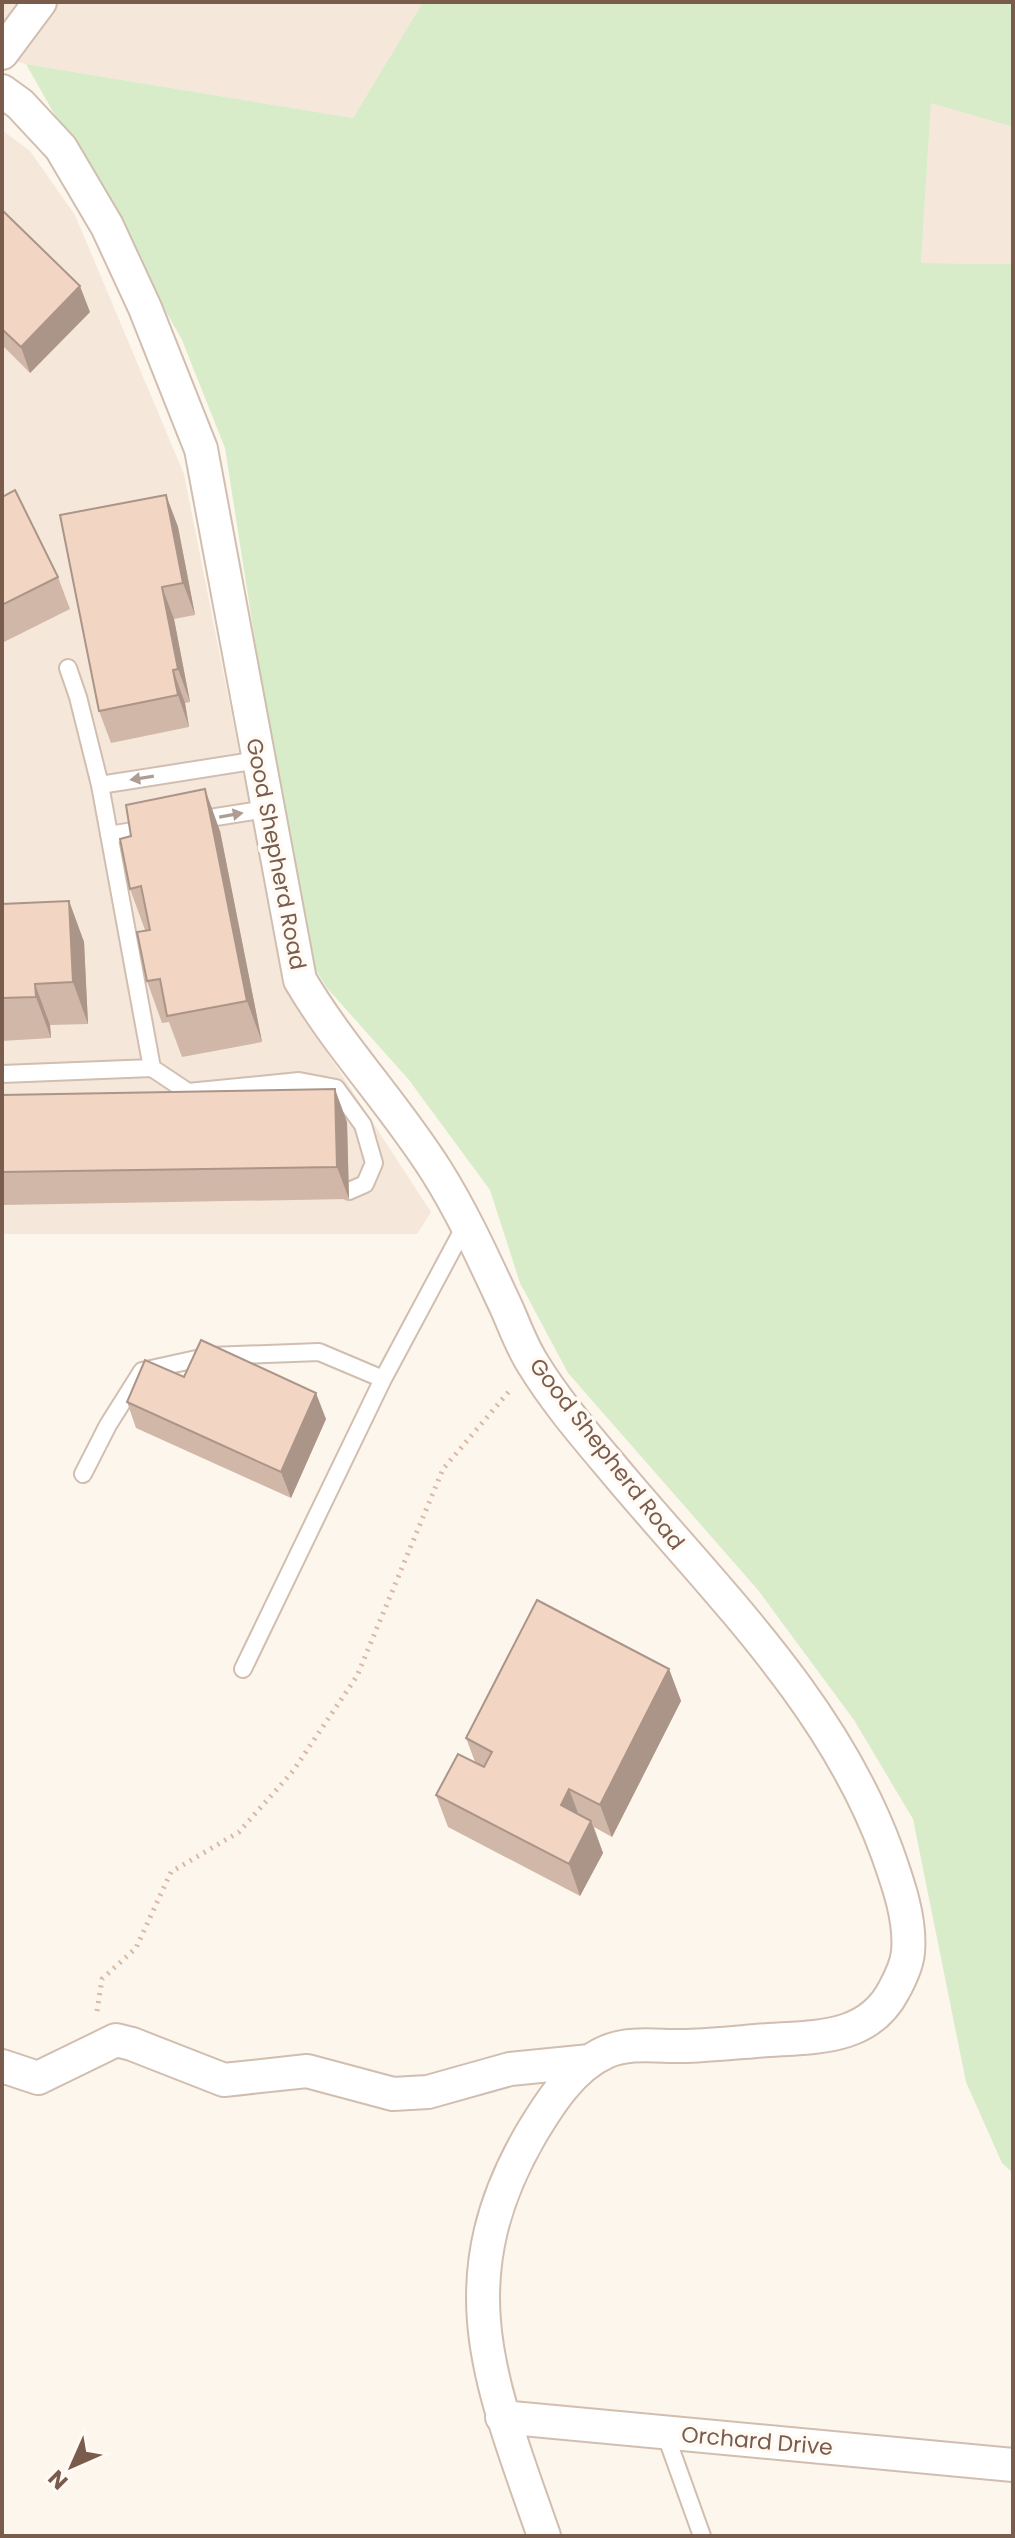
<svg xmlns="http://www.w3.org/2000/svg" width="1015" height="2538" viewBox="0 0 1015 2538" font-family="Poppins,sans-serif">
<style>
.residential{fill:#f5e8da}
.green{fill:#d8ecc9}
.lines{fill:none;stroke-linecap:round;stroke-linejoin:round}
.service-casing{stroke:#d1beb0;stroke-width:20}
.minor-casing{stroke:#d1beb0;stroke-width:36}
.path{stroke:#d9b8a5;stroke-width:5;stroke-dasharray:2 6;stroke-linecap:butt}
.service{stroke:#fff;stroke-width:16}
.minor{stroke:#fff;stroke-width:32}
.wall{fill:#d1b7a8}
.shaded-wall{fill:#aa9588}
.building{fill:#f3d5c3;stroke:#aa9588;stroke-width:2}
.oneway{fill:#af9d94}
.labels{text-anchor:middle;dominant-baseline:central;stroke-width:7;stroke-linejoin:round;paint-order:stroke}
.street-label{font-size:22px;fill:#7a5c4d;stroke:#fffaf3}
</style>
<rect width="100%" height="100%" fill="#fdf6ec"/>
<!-- residential -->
<path class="residential" d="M2,2H423L353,118L26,64L2,57Z
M931,102L1013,127V264L921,263Z
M2,130L30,151L75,215L184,474L286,989L431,1212L417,1234H2Z"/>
<!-- green -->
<path class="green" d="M423,2H1013V127L931,103L921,263L1013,264V2173L1002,2163L966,2082L913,1819L854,1720L758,1590L568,1373L520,1283L490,1190L409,1080L327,988L303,949L225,448L182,340L26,64L353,118Z"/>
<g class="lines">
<!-- service casing -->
<g class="service-casing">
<path id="service" d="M68,668L78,697L100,785L152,1068
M100,785L258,760
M197,820L266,809
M109,835L151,828
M2,1074L152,1068L188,1092L299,1081L336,1088L363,1125L374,1163L365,1184L349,1191
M83,1474L108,1425L142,1371L210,1356L319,1352L383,1379
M243,1669L383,1379L466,1224
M665,2433L702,2536"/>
</g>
<!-- minor casing -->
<g class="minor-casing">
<path id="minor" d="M2,53L40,2
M2,91L20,104L61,148L107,226L145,308L201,449L300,980C340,1048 395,1105 437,1172C464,1215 485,1262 507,1309C515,1327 522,1347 533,1364C558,1405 591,1442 621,1478C719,1594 834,1706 887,1852C898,1883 911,1919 908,1952C907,1965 900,1979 894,1990C869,2039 817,2037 769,2040C742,2042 714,2045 687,2046C661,2047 630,2041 606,2052C572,2067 549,2104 531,2134C444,2284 492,2386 544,2536
M2,2066L38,2078L116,2040L132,2044L224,2080L307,2071L393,2094L428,2092L510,2069L590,2061
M502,2417L1013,2465"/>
</g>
<!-- path -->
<path class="path" d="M97,2011L102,1979L136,1948L171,1872L239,1832L293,1771L357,1676L443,1469L511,1389"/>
<!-- service -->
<use href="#service" class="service"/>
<!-- minor -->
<use href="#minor" class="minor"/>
</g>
<!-- wall -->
<path class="wall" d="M2,210L90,312L30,373L2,345Z
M166,495L178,527L195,615L174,619L190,702L185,703L189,727L111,743L99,711Z
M2,497L58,577L70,609L2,643Z
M220,831L262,1042L182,1057L169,1022L162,1023L147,981L150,930H145L130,889Z
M69,901L84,942L88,1024L50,1025L51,1038L2,1041V904Z
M2,1095L347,1122L349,1199L2,1205Z
M184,1377L326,1419L291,1498L136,1428L127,1402Z
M669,1669L681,1701L612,1837L594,1827L603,1853L580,1896L448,1827L436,1795L475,1762L466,1738Z"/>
<!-- shaded-wall -->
<path class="shaded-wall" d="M80,286L90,312L30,373L21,347Z
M166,495L178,527L195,615L183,583Z
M162,587L174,619L190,702L178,669Z
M173,670L185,703L189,727L178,695Z
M205,789L220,831L262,1042L247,1001Z
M69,901L84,942L88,1024L73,982Z
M35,984L50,1025L51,1038L36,997Z
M335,1089L347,1122L349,1199L337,1167Z
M316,1393L326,1419L291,1498L281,1472Z
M669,1669L681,1701L612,1837L600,1805Z
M569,1789L581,1821L561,1805Z
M591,1821L603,1853L580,1896L569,1864Z"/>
<!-- building -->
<path class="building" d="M2,210L80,286L21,347L2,329Z
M15,490L58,577L2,605V497Z
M166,495L183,583L162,587L178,669L173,670L178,695L99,711L60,515Z
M205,789L247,1001L167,1016L160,979L147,981L137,932L150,930L141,886L130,889L120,839L131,836L126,805Z
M69,901L73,982L35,984L36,997L2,998V904Z
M335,1089L337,1167L2,1172V1095Z
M201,1340L316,1393L281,1472L127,1402L145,1360L184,1377Z
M537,1600L669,1669L600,1805L569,1789L561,1805L591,1821L569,1864L436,1795L458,1754L484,1767L492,1752L466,1738Z"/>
<!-- one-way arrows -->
<defs><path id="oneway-solid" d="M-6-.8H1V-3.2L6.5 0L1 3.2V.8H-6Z" transform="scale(2)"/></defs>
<g class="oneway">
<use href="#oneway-solid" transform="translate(142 778) rotate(171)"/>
<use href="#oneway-solid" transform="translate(231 815) rotate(-10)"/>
</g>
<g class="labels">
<!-- street labels -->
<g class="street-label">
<text transform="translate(276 854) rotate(79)">Good Shepherd Road</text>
<text transform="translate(607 1454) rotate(52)">Good Shepherd Road</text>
<text transform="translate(757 2441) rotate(5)">Orchard Drive</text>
</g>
</g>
<!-- border -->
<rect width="1015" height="2538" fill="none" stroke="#7a5c4d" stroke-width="8"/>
<!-- north arrow -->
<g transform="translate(72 2466) rotate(225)" stroke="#fffaf3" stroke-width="6" paint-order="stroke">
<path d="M0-6L14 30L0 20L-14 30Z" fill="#7a5c4d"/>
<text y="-12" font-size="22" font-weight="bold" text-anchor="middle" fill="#7a5c4d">N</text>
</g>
</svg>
